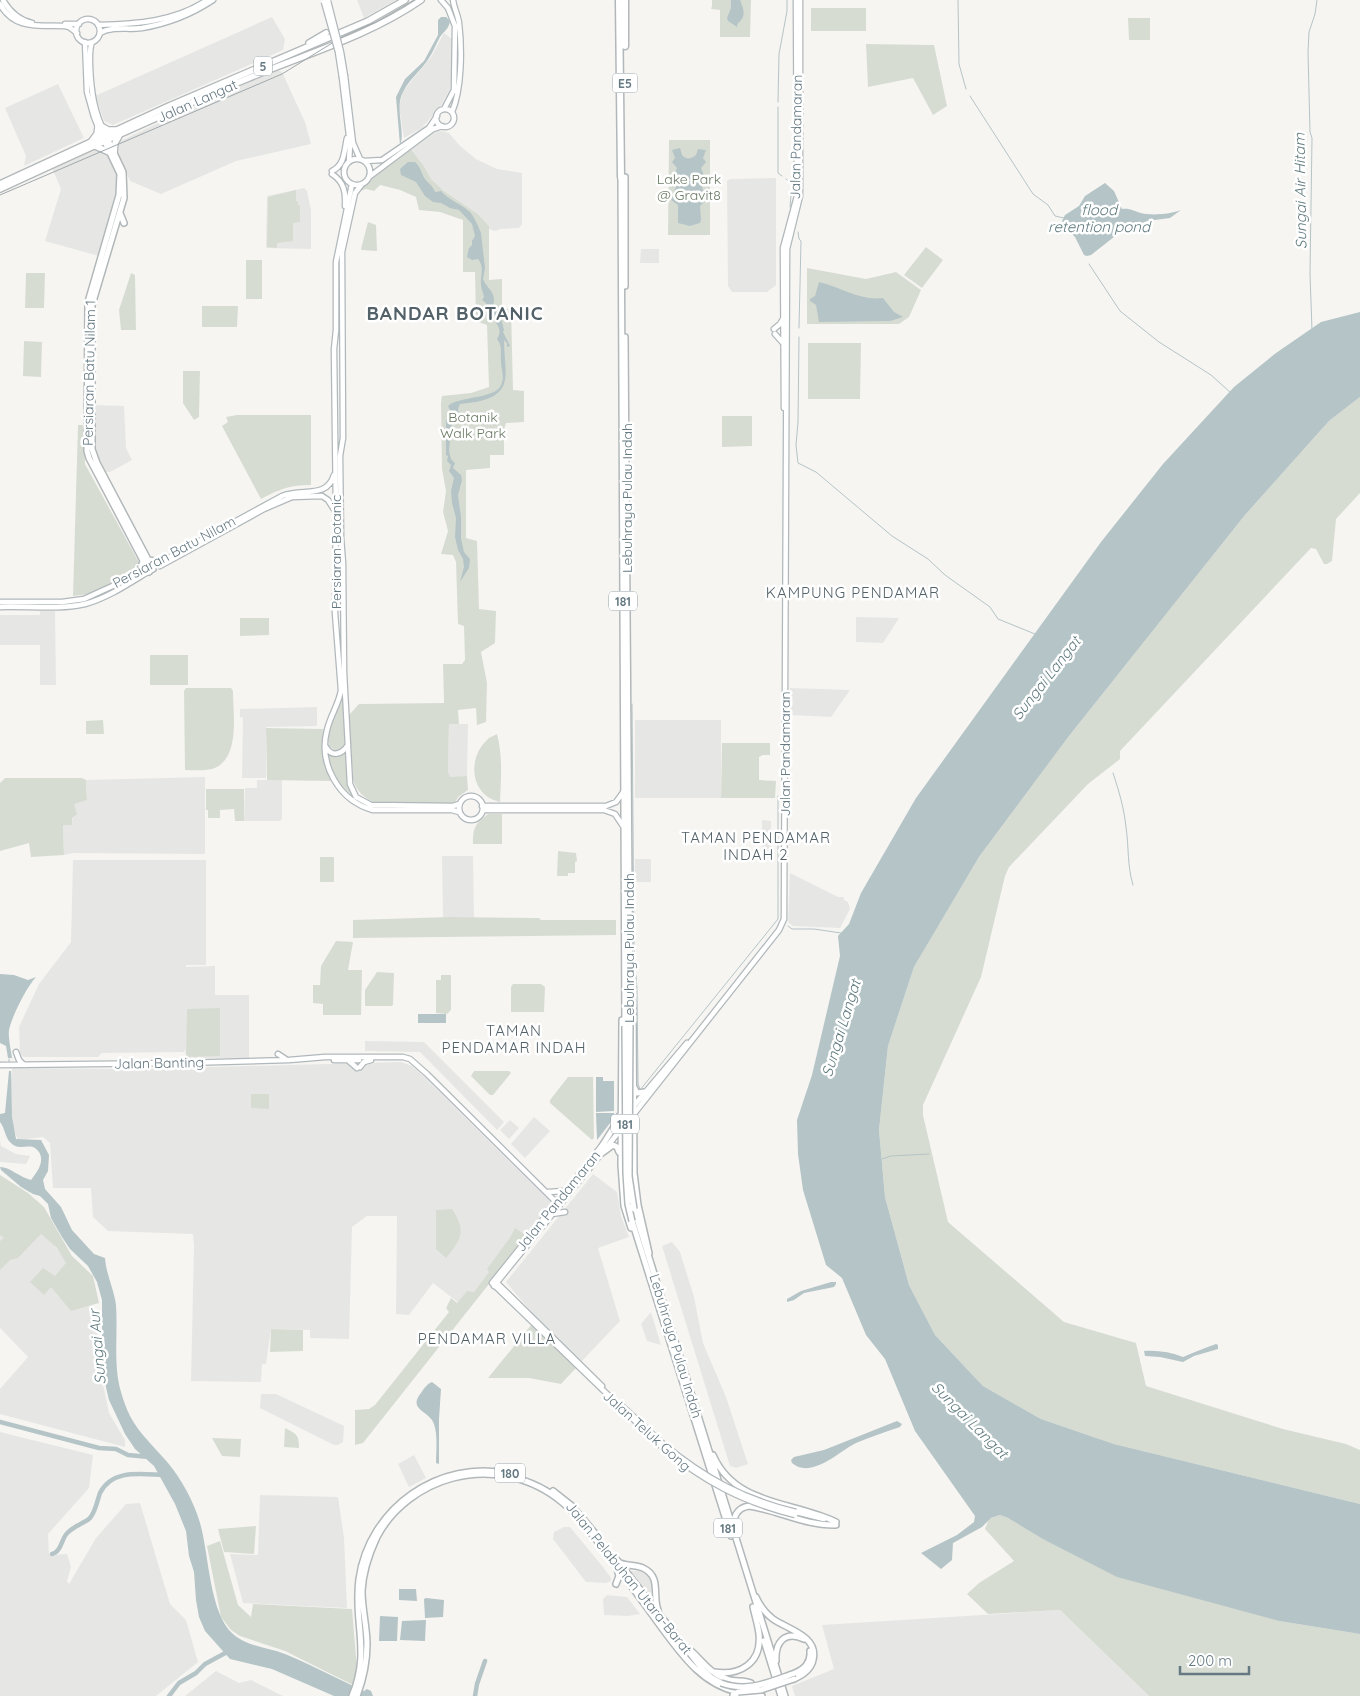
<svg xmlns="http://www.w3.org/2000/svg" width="1360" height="1696" viewBox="0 0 1360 1696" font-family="Quicksand,sans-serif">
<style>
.built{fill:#e6e7e5}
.green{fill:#d7dcd3}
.water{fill:#b5c4c6}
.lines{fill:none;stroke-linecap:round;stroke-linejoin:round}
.stream{stroke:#b5c4c6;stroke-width:1}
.river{stroke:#b5c4c6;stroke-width:4.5}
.secondary-casing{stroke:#b1b8bb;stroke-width:7}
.primary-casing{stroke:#b2b8ba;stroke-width:8}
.trunk-casing{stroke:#b2b7b9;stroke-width:8}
.motorway-casing{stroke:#b2b7b9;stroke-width:9}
.secondary{stroke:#fff;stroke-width:4.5}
.primary{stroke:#fff;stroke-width:5}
.trunk{stroke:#fff;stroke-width:5.5}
.motorway{stroke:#fff;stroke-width:6}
.tram{stroke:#a0a8ac;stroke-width:1}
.secondary-bridge-casing{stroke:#b1b8bb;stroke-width:7;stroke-linecap:butt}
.primary-bridge-casing{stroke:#b2b8ba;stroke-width:8;stroke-linecap:butt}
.secondary-bridge{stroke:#fff;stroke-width:4.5}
.primary-bridge{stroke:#fff;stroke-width:5}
.labels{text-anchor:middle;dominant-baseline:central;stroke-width:5;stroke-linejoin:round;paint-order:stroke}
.shield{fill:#fff;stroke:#93a1a8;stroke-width:1}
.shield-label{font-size:12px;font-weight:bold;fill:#657983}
.street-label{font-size:14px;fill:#657983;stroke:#fff}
.park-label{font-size:14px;fill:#6a7a64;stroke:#fff}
.water-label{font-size:15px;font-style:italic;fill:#607b7f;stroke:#fff}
.neighbourhood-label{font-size:15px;letter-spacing:1px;fill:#536168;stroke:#fff}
.district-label{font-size:19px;font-weight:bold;letter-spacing:1px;fill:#536168;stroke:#fff}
</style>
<rect width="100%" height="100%" fill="#f6f5f2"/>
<!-- built -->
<path class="built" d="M357,0H396L364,18Z
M272,17L285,39L283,50L113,125L104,121L95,96Z
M444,33L452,39V72L450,89L442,104L422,128L404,138L399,107L403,91L431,57Z
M275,69L282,72L305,122L311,144L236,161L161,194L130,181L116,150L118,142L175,115L221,96Z
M58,84L84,138L24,166L26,156L5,108Z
M438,130L449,133L460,146L476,159L497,169L522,173V224L519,228L501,229L495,231L489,229V226L478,214L444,191L431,179L424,166L410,148Z
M96,149L107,154L116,172L117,193L99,256L45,241L61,189L52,168Z
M776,178V285L767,292H732L728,286L727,181L730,179Z
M304,188L307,191L311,210V249L266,248L267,196Z
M641,249H659V263H640Z
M94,405L124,406L126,448L132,460L110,472H104L94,453Z
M40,611H55L56,685H40V645H0V615H40Z
M856,617L899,618L883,643L856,642Z
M790,688L850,690L831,717L790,715Z
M317,707V726L266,727V778H242L243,718L240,717V709Z
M635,720H721V798H635Z
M449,724H468L467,776L450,778L448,772Z
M205,777V854L73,853L64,855L63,825H72L73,804L87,799L86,780Z
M257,780H282V819L280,821H244L245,788H257Z
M762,820L771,821V854H762Z
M442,856H473L474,918L443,919Z
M635,859H651V882H635Z
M73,860H206V965H186V967L215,966V995H249V1058H186L185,1049L184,1052L102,1053L98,1057H23L20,1055L19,1027L39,984L71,942Z
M790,873L838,897H844V900L848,902L850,909L840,928L793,926L788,922Z
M365,1041L424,1042L504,1122L497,1130L420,1052L365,1051Z
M401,1062L412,1066L420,1073L551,1202L527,1236L468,1310L433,1283L409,1315L396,1314L397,1216H367L352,1227L349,1339L310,1338V1330L271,1329L266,1364H262L261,1382L191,1381L194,1246L193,1234L108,1231L93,1217L91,1188H53L50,1143L43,1137L18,1140L11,1123L10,1092L12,1068L136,1069Z
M534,1117L550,1131L525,1158L511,1144Z
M510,1120L519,1128L509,1139L500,1130Z
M0,1140L1,1146L16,1154L30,1156L26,1164L0,1162Z
M593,1174L617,1192L621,1216L629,1237L598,1248L620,1321L581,1362L538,1320L506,1282Z
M0,1224L41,1230L83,1279L96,1315L100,1370L109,1413L125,1440V1447L0,1414V1389L28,1357L0,1328Z
M672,1242L680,1252L694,1297L703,1343L726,1397L748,1464L736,1468L730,1466L662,1246Z
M651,1312L661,1345L647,1341L641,1324Z
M261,1394H276L344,1426L343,1442L338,1445H334L260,1408Z
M0,1432L93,1455L89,1488L48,1534L49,1554L51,1555L67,1554L71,1567L67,1581L69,1584L96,1538L126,1504L140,1503L170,1604L186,1620L198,1662L156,1696H0Z
M414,1455L426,1478L409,1487L398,1464Z
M260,1495L338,1497L344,1538L347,1608L243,1603L230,1554L258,1555Z
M564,1527H570L603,1567L611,1578V1581L606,1583L586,1582L553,1539L554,1532Z
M631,1571H640L649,1576L653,1588L650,1595Z
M607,1595L627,1597L640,1614L628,1616L604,1615L603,1599Z
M1060,1610L1149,1696H795L792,1686L834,1669L822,1625Z
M216,1671L239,1683L251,1680L283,1696H185Z"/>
<!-- green -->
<path class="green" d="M712,0H751L750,37H720V10L711,9L712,6Z
M811,8H866V31H811Z
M1128,18H1150V40H1129Z
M866,44L934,45L947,106L933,115L913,78L868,87Z
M669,140H710V235H668Z
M410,148L424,166L431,179L444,191L478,214L489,226V280L502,279V308L511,309L513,390L524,391V422L506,423L504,430V455H490V468L466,470V538L477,541L479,609L496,611L495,643L481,652L487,683L486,722L477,725L476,708L458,710L459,724H449L448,772L450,777L467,776L468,790L458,797L455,803H375C364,798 356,791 353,779L349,715L359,704L444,703L443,664H462L465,660L464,626L458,624L456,562L453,555L441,554L448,531L443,512L446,491L442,469L441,403L442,396L471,393L489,387L487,325L476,321L475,272H463V220L440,212L419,210L416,197L400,190L380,185L374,191L366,189L357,192L363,184Z
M296,190V201H298V205H300V222L293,223V241L277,243V248L267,247L268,197Z
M368,222L376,225L377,251L362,250L361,249Z
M926,247L943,260L922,288L904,275Z
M246,260H262V299H246Z
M807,268L866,279L896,272L921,290L909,317L899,324H807Z
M26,273H45L44,308H25Z
M131,273L135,275L136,330H121L119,310Z
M202,306H238L237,327H202Z
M24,341L42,342L41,377L23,376Z
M808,343H861L860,399H808Z
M183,371H200L199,417L194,420L183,403Z
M1360,397V493L1336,519L1332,561L1327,564H1324L1316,549L1311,548L1120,751V759L1088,784L1009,867L1005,876L981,977L923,1105V1115L948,1222L1064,1322L1136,1343L1146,1386L1283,1429L1346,1444L1360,1450V1504L1114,1444L1041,1419L983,1386L935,1335L909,1285L885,1197L879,1130L888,1046L914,967L979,857L1069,736L1245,515L1329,421Z
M237,415H311V485C290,485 280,489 261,499L222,426L228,422L226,417Z
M722,416H752V446L722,447Z
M78,425H83L85,464L142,568L90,594L73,596Z
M240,618H269V635L240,636Z
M150,655H188V685H150Z
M186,688H231L233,691C233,714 241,760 212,769C204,771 194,770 185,770L184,691Z
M343,695L345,743L343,748L336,751L329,746L328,740L330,729Z
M103,720L104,734H86V721Z
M266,728L323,729L322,750L331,781L267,780Z
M497,734C503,757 501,778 500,802C470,796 467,758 487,740C489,737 494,736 497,734Z
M722,743H770V755H763L759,757V780L776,781L775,798H721Z
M347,751C348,768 346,784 356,798C340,788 330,771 328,753L336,756Z
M5,778H82L86,780L87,800L74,804L77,814L72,818V825H63L64,855L31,857L29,843L0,851V783Z
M206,789H244V821H235L234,809L220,810V818H208V810H206Z
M488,814H502V844H473C473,826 475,825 488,814Z
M558,851L576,853L577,861L575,862V873H568V876H557Z
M320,857H334V882H320Z
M449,917L539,918L541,920H616V935L353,938V920Z
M336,941L353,942L348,970H362L361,1015H323V1004L313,1003V985H320L321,966Z
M377,972L394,973L393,1005L391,1006H365V990Z
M441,975H451V1010L447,1014L436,1013V980H441Z
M513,984H541L545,987L544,1012H511V987Z
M220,1008V1056L186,1057L187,1009Z
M474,1071H509L511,1073L493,1095H490L471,1076Z
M568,1077H593L594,1138L592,1140L550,1103V1100Z
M251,1094H269V1109L251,1108Z
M0,1175L28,1193L44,1207L72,1256L93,1276L99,1303L71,1311L51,1287L44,1295L30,1282L43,1268L55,1276L66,1263L57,1248L41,1234L18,1258L10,1260L0,1270V1241L4,1238L0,1235Z
M452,1209C467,1231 461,1240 446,1258L436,1249V1210Z
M515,1228L527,1236L363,1443L355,1445V1410L369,1409L375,1405L449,1312L446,1308L451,1298L457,1303L467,1291L474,1292L489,1272L487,1269L511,1236Z
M532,1324L576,1368L561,1384L529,1378H488Z
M271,1329L303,1330V1351L270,1352Z
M285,1428C296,1434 299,1434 299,1448L284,1447Z
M212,1438L241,1439L240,1457L222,1456Z
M1000,1515L1010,1519L1041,1538L1279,1621L1360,1634V1696H1149L1060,1610L988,1614L967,1594L979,1583L1014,1561L985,1529L989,1519Z
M256,1526L254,1554L224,1552L218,1529Z
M220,1541L238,1605L251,1617L253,1604L352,1609L357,1669L353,1685L285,1651L240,1636L231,1630L221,1617L207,1546Z"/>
<!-- water -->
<path class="water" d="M731,0H740C743,8 746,14 741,20C736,27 739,19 737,27L728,21L727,18L731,8Z
M441,17H446L450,21C449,29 444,31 440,37C436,44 433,52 429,58C422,70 409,79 403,92C394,109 406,131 400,145L396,97L405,79L424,61L438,35V20Z
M680,148L682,155C686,160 691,159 696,155L698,149L706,150L703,158L706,162L701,168L706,180L701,184L706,200L700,206L701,220L700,223L690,226L678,223V205L671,200L677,184L672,179L677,168L672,162L675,158L672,150Z
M408,162H415C421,167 421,173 425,179C429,184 433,186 435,192L441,191C449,200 461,204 470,212C474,217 479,227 481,233L485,268L483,279C487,289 497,292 493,306L501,318L504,330L503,332L510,346L507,347V343L504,340C504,372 516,394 476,402C470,403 466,403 460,404L458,409L459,416L449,429L448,434L450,440L449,451L451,459L455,463L453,468L461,475L462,480L458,495L461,517V538L464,552L470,559L469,568L460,582L464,567L463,559L458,550L455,537L456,518L452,503L451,491L454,478L449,471L451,465L447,461L448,456L446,455V422L450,410L448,406C458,396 496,399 501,385C505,377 501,369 501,362C500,353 503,346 497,339C502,332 499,325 493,320L495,318V315L487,311L485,306L486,303L482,300L484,297C483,292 481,289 481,284C480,275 485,268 478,259L472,260L467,257L469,248L472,245V241L475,236L472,224L459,210L450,208L441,203L433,202L425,196L416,182L401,175L400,169Z
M1105,183L1114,191L1122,209C1130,208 1133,211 1141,213C1152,216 1171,214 1181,210L1170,218L1147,221L1119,233L1091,255L1087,256L1084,255L1075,237L1065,227L1062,221L1065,215L1079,206L1085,196Z
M819,282C841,287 860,301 883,298L894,312L903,317L890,321L819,322L816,305L810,301V299L815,296Z
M1360,312V397L1329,421L1245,515L1069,736L979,857L914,967L888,1046L879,1130L885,1197L909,1285L935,1335L983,1386L1041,1419L1114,1444L1360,1504V1634L1279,1621L1117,1577L1041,1538L1008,1518L1000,1515L991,1518L982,1527L953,1543L952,1560L941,1569L921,1553L957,1535L974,1522L975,1516L915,1431L885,1359L866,1335L842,1278L826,1265L803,1190L798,1154L797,1120L812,1075L840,956L838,936L849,924L861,893L916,798L1101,542L1163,464L1234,387L1276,353L1321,322Z
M0,974L14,975L28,980L36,977C26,988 12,1016 9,1030C8,1038 11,1050 12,1058H8L6,1046L0,1043Z
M418,1014H446V1023H418Z
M9,1071H11L12,1117L16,1139L41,1140L49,1155L48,1171L43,1180L45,1189L61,1207L72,1230L94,1254L105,1258C106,1274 114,1289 116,1305C118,1334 113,1365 121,1392C131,1428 146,1437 168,1463C182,1480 194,1502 200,1523C209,1553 209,1613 233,1634C248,1647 267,1647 285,1654C312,1665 338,1679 364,1691L367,1689L371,1691L373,1696H334L272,1669L230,1659L205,1631L199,1617L196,1600L194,1572L189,1556L186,1531L175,1504L154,1466L135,1449L125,1434L109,1400L104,1379L102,1356V1300L97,1282L88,1266L70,1249L62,1237L51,1218L48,1204L40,1196L33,1194L21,1187L1,1170L0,1167C10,1167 19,1177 31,1180C37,1172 45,1162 39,1152C37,1150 36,1148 33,1147C25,1145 18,1150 11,1143C5,1138 5,1128 0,1122V1114L5,1113Z
M596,1077H603V1081H614V1111L596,1112Z
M596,1113H614V1118L597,1140Z
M831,1282H836V1284L834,1287L804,1293L794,1300L787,1302V1299L801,1291Z
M1216,1344L1218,1345V1349L1194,1356L1183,1362L1160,1357L1145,1356L1144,1351C1157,1350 1171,1352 1183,1357C1194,1352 1205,1348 1216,1344Z
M432,1382L441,1389L439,1419V1464L436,1463C436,1451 438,1436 434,1424C430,1411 407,1410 421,1393C424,1388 427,1384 432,1382Z
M897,1421L902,1424L900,1427C885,1432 870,1437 856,1443C841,1450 811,1480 792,1463L791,1460L794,1457L824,1450Z
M399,1589H416L417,1601L399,1600Z
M426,1598L444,1600L443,1617L425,1618L424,1599Z
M380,1616L398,1617L397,1641H379Z
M426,1620L425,1641L400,1640L402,1621Z"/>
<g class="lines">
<!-- stream -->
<path class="stream" d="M958,0L959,64L966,89
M970,96L1033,194L1048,205L1055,216L1064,218
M778,102L779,54L787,11V0
M778,107V173L782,176
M786,179L792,184L790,207
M798,232L799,239L801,241L799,328
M1089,264L1120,311L1159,342L1211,375L1231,393
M1312,330L1310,274L1312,138L1310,132L1308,52L1309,32L1315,14L1317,0
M799,337L798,422L796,445L798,463L816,472L892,536L928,559L945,575L990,607L998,619L1035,634
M632,704L634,947L637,990L638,1083L640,1090L778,919V796
M1113,773C1119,791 1124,808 1126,827C1129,847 1127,865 1133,885
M788,926L792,929H814L841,933
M9,1062V1059
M882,1159L891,1156L929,1154"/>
<!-- river -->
<path class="river" d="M0,1422L99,1448L116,1449L128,1455L149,1457
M52,1554C60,1552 61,1543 65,1536C70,1527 82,1525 90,1518C96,1511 97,1501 100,1493C112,1469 140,1474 163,1475
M169,1696L179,1683L196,1673L205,1664L229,1651
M475,1696L477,1684L485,1661"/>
<!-- secondary casing -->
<g class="secondary-casing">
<path id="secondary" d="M3,0C10,12 19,20 32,23
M441,0L448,8L455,26L454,90L444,109
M0,4C14,30 39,25 65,26L69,27L77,33
M76 31a12 12 0 1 1 24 0a12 12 0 1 1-24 0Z
M65,24H79
M98,25C135,24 175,22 207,0
M100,33C112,26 128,30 142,28C166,24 192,14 213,0
M85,42L87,92L94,117L102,137
M92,42C89,50 90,58 90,66C91,91 94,113 106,135
M345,76L353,143L360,159
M342,78L350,144L349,162
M436 118a9 9 0 1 1 18 0a9 9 0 1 1-18 0Z
M452,112C462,89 462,48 459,23C458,15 454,8 453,0
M344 172a13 13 0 1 1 26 0a13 13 0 1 1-26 0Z
M365,161L382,160L429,128L437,116
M332,171C345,165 344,151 347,138
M332,174C344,182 346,192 345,206
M369,177L433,129L442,126
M352,184L336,262V330L334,349L336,512L335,613L341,690C339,704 330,716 327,730C318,764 339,801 373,810H452L459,812
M362,184L355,193L342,252L343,438L340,456L341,538L343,563L344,672L350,784L356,797L371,805L453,806L459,804
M774,329L780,324L783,319
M775,334L783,343
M784,408L783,248L797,196L796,0
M160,566L264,509L292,497L322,496L328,500L335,511
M0,602H62L84,599L139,574L282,496C302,488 327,499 334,475
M0,607C28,606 58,610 85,604C108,598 131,582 151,570
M326,747C332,758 342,754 348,745
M459 808a12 12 0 1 1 24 0a12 12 0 1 1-24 0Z
M482,806H606L616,802L624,791
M483,810H604L615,814L623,826
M16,1052L19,1060L24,1065
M278,1054L287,1060
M334,1060H359
M349,1061L357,1068
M0,1065L183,1063L289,1060L325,1057H403L410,1059L427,1074L559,1205
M360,1067L364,1062L371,1060
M632,1108L687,1043
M633,1115L779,930L784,919L787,249L800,196V0
M604,1143L492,1283L661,1446
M548,1192L564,1191
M552,1214L565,1212
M495,1281L602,1386
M494,1286L622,1128
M620,1404L662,1443
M796,1512L824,1519"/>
</g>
<!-- primary casing -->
<g class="primary-casing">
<path id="primary" d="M106,136L123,172L124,198L92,305V449L97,463L153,569
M103,138L120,174L119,195L88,302L87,451L89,458L149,572
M621,177L625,1026
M120,213L124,223
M625,286V177
M625,337L630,1025
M149,560L160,562
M139,574L143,561
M633,1003L634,1173L638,1205L649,1253
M622,1020L621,1165L624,1206L631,1228
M634,1087L637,1093L645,1092
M602,1146L617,1122L619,1116
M602,1153L613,1145L617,1147L619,1152
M634,1209L785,1696
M632,1221L731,1536
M713,1455C735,1506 793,1501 836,1522
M553,1491L572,1506L594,1532
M735,1530C732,1518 736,1508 749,1506C778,1510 805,1526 836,1525
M617,1560L703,1670L712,1678L721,1683
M620,1563C628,1566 637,1565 643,1568C662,1577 652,1595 658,1610
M616,1584L619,1576L617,1569
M756,1597C760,1606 765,1613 773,1619C787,1629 819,1636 813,1660C811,1670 803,1675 794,1679
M764,1641L781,1696
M689,1649C702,1660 710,1674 727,1679C735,1682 743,1680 751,1683L753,1687V1691L747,1695
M776,1661C775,1643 784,1630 804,1639
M714,1672C740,1676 762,1663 759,1634C758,1625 755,1616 753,1607
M795,1673C805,1669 811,1662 810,1651
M733,1695L762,1696
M352,1696C371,1651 353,1622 359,1579C369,1508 440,1458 510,1474
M357,1696C363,1680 367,1662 367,1644C367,1627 362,1609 362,1591C363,1572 369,1554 377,1537C392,1508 422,1486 453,1478C491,1468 533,1477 563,1503C580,1517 592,1535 606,1552C626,1578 645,1605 664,1631C684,1658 704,1685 738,1692"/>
</g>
<!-- trunk casing -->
<g class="trunk-casing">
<path id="trunk" d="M309,43L326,33
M101,126L108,130H116
M91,142L97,134L98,127
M95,146L109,152
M114,153L115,143L119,136
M0,184L169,106L368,21L405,0
M0,189C82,151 165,113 249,78C306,54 369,36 421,0"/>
</g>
<!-- motorway casing -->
<g class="motorway-casing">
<path id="motorway" d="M619,0L621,177
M625,0V46"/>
</g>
<!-- secondary -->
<use href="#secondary" class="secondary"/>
<!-- primary -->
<use href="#primary" class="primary"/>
<!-- trunk -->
<use href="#trunk" class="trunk"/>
<!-- motorway -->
<use href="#motorway" class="motorway"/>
<!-- tram -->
<path class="tram" d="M0,195L282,74L342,37L376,22L414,0"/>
<!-- secondary-bridge casing -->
<g class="secondary-bridge-casing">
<path id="secondary-bridge" d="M328,1L341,52L345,76
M324,2L338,52L342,78
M662,1443C704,1478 743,1499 796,1512
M661,1446C703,1481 742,1502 795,1515"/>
</g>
<!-- primary-bridge casing -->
<g class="primary-bridge-casing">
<path id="primary-bridge" d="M630,1025L629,1176L634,1209
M625,1026L626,1173L628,1204L632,1221
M721,1683C748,1693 769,1682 795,1673
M738,1692L761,1690L794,1679"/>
</g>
<!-- secondary-bridge -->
<use href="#secondary-bridge" class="secondary-bridge"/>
<!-- primary-bridge -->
<use href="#primary-bridge" class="primary-bridge"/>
</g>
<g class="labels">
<!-- shield labels -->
<g class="shield">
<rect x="254" y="56.5" width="18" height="19" rx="4"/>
<rect x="612.5" y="73.5" width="25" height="19" rx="4"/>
<rect x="609" y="591.5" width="28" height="19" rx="4"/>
<rect x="611" y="1114.5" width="28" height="19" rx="4"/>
<rect x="495" y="1463.5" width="30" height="19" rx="4"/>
<rect x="714" y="1518.5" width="28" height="19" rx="4"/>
</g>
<g class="shield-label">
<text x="263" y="66">5</text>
<text x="625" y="83">E5</text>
<text x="623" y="601">181</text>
<text x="625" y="1124">181</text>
<text x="510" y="1473">180</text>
<text x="728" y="1528">181</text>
</g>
<!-- street labels -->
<g class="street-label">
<text transform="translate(197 101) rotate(-24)">Jalan Langat</text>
<text transform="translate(796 137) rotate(-89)">Jalan Pandamaran</text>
<text transform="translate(89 373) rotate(-89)">Persiaran Batu Nilam 1</text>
<text transform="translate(627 498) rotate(-90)">Lebuhraya Pulau Indah</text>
<text transform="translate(174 552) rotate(-28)">Persiaran Batu Nilam</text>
<text transform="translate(336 552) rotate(-90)">Persiaran Botanic</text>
<text transform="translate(785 754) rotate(-90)">Jalan Pandamaran</text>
<text transform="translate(629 948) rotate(-90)">Lebuhraya Pulau Indah</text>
<text transform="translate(159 1063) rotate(-1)">Jalan Banting</text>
<text transform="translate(558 1201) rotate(-51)">Jalan Pandamaran</text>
<text transform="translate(676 1346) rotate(73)">Lebuhraya Pulau Indah</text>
<text transform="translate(647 1431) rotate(42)">Jalan Teluk Gong</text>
<text transform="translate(629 1578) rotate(51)">Jalan Pelabuhan Utara-Barat</text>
</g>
<!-- park labels -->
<g class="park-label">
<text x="689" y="179">Lake Park<tspan x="689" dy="16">@ Gravit8</tspan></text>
<text x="473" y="417">Botanik<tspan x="473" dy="16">Walk Park</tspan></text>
</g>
<!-- water labels -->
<g class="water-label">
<text transform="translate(1300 191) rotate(-91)">Sungai Air Hitam</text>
<text x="1099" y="209">flood<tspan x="1099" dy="17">retention pond</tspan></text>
<text transform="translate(1046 678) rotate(-52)">Sungai Langat</text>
<text transform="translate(841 1028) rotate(-73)">Sungai Langat</text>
<text transform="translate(97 1347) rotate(-95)">Sungai Aur</text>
<text transform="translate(970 1420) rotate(45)">Sungai Langat</text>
</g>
<!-- neighbourhood labels -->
<g class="neighbourhood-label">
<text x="853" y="592">KAMPUNG PENDAMAR</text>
<text x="756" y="837">TAMAN PENDAMAR<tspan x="756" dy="17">INDAH 2</tspan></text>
<text x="514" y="1030">TAMAN<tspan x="514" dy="17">PENDAMAR INDAH</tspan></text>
<text x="487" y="1338">PENDAMAR VILLA</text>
</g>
<!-- district labels -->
<g class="district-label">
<text x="455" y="313">BANDAR BOTANIC</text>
</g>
</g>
<!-- scale -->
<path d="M1180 1666v8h69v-8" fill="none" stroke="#657983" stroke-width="2.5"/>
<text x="1188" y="1666" font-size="15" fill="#657983" stroke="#ffffff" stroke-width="4" paint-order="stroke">200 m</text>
</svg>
